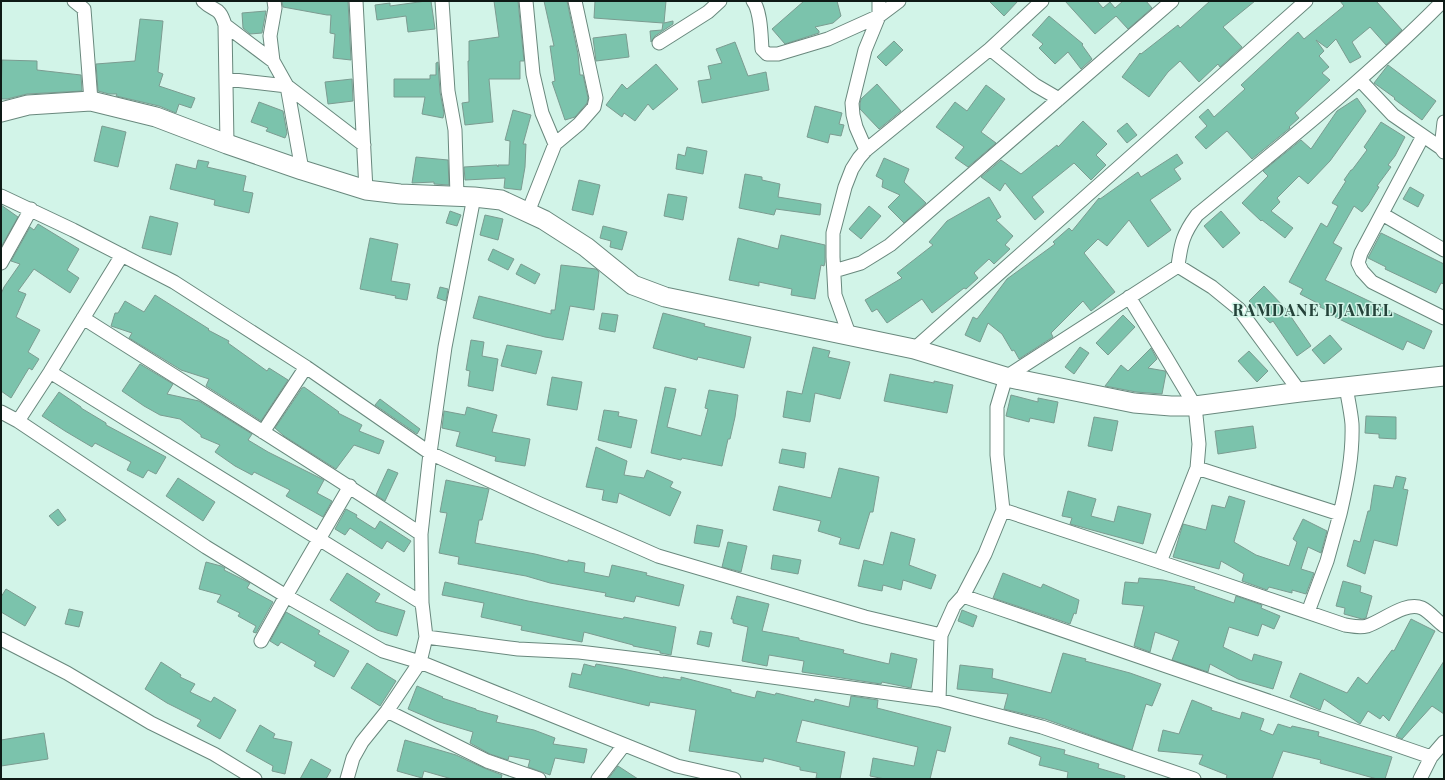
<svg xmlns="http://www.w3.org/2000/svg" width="1445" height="780" viewBox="0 0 1445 780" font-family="'Playfair Display',serif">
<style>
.building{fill:#7bc3ac;stroke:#7b9c91}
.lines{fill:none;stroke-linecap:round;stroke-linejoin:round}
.street-casing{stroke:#69887d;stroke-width:15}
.secondary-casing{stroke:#69887d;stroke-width:21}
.street{stroke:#fff;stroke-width:13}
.secondary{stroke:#fff;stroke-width:19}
.labels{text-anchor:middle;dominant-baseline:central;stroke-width:3;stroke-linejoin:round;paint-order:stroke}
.district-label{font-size:16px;font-weight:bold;letter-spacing:1px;fill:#244239;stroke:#d2f4e8}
</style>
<rect width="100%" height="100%" fill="#d2f4e8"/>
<!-- building -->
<path class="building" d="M282,1H348L351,60L333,58L335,34L330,33L331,15H327L283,7Z
M426,1H431L435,29L408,32L406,16L377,20L375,5L390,3V6Z
M494,1H518L524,61H520V79H489L493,122L465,125L462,103L469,102L468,61H469V41L499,37Z
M544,1H567L578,54L580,75H583L588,98L587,103L575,117L565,120L552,82L555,81L550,46H554Z
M595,1H666L664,23L673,21V24L655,36L651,42L650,31L662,30L663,23L594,18Z
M804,1H837L841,16L833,23L815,27L819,31V33L785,44L772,29Z
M989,1H1018L1004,16Z
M1065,1H1097L1103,8L1110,2L1115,8L1123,1H1146L1152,8L1128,29L1116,16L1095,34Z
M1210,1H1255L1223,27L1242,47L1220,67L1218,64L1199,82L1180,61L1168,72L1149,97L1122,77L1140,53L1141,54L1178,25L1180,28Z
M1340,1H1376L1402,30L1386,45L1370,27L1352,42L1361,57L1350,63L1336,39L1327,48L1316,40L1324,51L1319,56L1329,67L1322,73L1330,80L1295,113L1299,118L1289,127L1290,128L1252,159L1227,131L1206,149L1195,137L1207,126L1199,117L1208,109L1214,117L1245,89L1241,85L1298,32L1304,39L1344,6Z
M266,11L262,33L250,34L243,28L242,13Z
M1049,16L1083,44L1082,45L1092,59L1081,69L1068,52L1055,64L1039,48L1043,44L1032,35Z
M140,19L163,21L158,72L163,74L159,86L195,98L191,108L179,104L176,113L159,106L116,96L117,94H109L98,91L96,64L135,61Z
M626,34L629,57L596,61L593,38Z
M894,41L903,50L886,66L877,57Z
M735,42L748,76L766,72L769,90L702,103L698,81L711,79L708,66L722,63L716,49Z
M2,60L37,61V70L81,75L82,91L27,94L7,99H1Z
M438,62L440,92L444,113L443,118L422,114L425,97H394V79H430V75H436V63Z
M656,64L678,89L653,110L648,104L635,121L624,113L622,117L606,105L622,84L627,89Z
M1388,65L1436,101L1422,120L1394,99L1395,98L1374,83Z
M352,79L353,101L328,104L325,82Z
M877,84L901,111L879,129L860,109V104L861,99Z
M986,85L1005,99L981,132L996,143L968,167L955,158L964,147L936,127L955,102L967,111Z
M1357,98L1366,111L1330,161L1308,184L1299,176L1277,198L1280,202L1271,211L1293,228L1285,238L1262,220L1261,221L1242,203L1268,176L1263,171L1301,140L1311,149L1337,111Z
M259,102L283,111L287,133L285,138L266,131L268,128L251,122Z
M815,106L842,113L839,124L844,125L841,136L830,134L828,143L807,137Z
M513,110L531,115L523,144H526L525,167L521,190L504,188L505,178L465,180L464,167L497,165L498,167V165H509L510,141L505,140Z
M1083,121L1107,144L1096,155L1106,165L1091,180L1074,163L1032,197L1044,212L1035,220L1005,183L1000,191L981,177L1001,160L1021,174L1057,145L1058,147Z
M1381,122L1405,137L1395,156L1388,165L1391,167L1377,186L1379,187L1368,205L1362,212L1354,206L1333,243L1342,248L1325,280L1432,331L1424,349L1407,341L1403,350L1335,317L1336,315L1320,307L1321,305L1300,294L1303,289L1289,282L1321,223L1327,227L1338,206L1332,203L1346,181L1344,180L1351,170H1352L1367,150L1364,147Z
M1127,123L1137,135L1127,143L1117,131Z
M102,126L126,132L118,167L94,161Z
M687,147L707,151L703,174L676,169L678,154L685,156Z
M1177,154L1183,163L1174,169L1181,179L1150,200L1171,230L1148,247L1129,220L1107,246L1098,239L1084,253L1115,292L1091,311L1083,301L1051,333L1053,337L1019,359L1014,350L1012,351L1002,334L988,323L980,342L965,335L973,317L977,319L1007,279L1055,244L1053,242L1069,228L1072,231L1099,198L1100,199L1138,172L1141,177Z
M416,157L448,160L449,185L434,184V182L412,183Z
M884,158L909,169L904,182L926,203L904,223L888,207L900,195L882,187L883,180L876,176Z
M198,160L209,162L207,167L246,176L243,191L253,193L249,213L214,205L215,200L170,189L176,164L196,169Z
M745,174L762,177V180L780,184L778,197L821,204L820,215L776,209L774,215L739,208Z
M579,180L600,185L593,215L572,210Z
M1410,187L1424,195L1418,207L1403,199Z
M668,194L687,197L683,220L664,216Z
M989,197L1001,217L996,220L1013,236L1005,245L1010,249L994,264L989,259L974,273L978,278L966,289L964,288L932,313L922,299L887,323L877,309L872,312L865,300L902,278L897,273L933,245L929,242L947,221Z
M1,205L18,217L1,247Z
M869,206L881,216L861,239L849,229Z
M450,211L461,215L457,226L446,223Z
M1221,211L1240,233L1223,248L1204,226Z
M485,215L503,219L498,240L480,235Z
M150,216L178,223L171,255L142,248Z
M38,224L79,249L67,270L79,278L70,293L34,269L18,291L26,294L16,317L40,330L28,352L39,359L32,370L29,368L11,398L1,391V294L4,287L20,264L11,261L30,227L34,230Z
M603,226L627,232L622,250L610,247L611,241L600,238Z
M1381,233L1444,264V284L1441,283L1436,293L1385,269L1386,267L1368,258Z
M781,235L825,245V262L824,266L821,265L815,299L791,295L792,289L759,282V286L729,280L738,238L778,249Z
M370,238L398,244L391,281L410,284L407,300L395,298L396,296L360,289Z
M493,249L514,259L508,270L488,260Z
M521,264L540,274L535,284L516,274Z
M561,265L596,269L599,272L594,310L570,306L563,340L545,337L473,318L479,296L551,314V310H555Z
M1264,286L1285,308L1311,346L1297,356L1273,321L1270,323L1249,301Z
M440,287L448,289L446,301L437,298Z
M155,295L209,329L208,330L229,341L228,343L267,371L269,368L288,380L261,421L206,386L209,379L181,370L129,338L132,333L111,326L115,313H118L125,301L144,312Z
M602,313L618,315L615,332L599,329Z
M663,313L705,324L704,326L751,337L744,368L698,357L697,360L653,348Z
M1123,315L1135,327L1108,355L1096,343Z
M1330,335L1342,349L1324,364L1312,350Z
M471,340L484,342L482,356L498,359L493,391L468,386L470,371L466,370Z
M507,345L542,351L536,374L501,366Z
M813,347L830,351L828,357L850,362L840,399L815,393L810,422L783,417L787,391L802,394Z
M1080,347L1089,353L1074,374L1065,367Z
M1151,348L1157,359L1148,368L1165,371L1166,373L1162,394L1136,392L1105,386L1121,365L1128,371Z
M1249,351L1268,371L1257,382L1238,361Z
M140,364L173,384L167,394L199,401L252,434L248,440L268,452L324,480L317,493L332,501L323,517L286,496L290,490L254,472L252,475L235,466L215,452L220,445L201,437V435L180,419L160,415L144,406L122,391Z
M890,374L934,383V381L953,385L947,413L884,401Z
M552,377L582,382L577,410L547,405Z
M304,387L339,412L338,413L362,425L359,431L384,441L379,454L354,445L336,469L284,436L275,428L302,388Z
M665,387L676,389L667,427L701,436L708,409L705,408L709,390L738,395L735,417L730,439H728L722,466L682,458L681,460L651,453Z
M59,392L81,407V408L106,423V425L166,457L156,474L148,470L143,478L127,470L131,462L95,443L92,447L65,431L42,416Z
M1011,395L1038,402V398L1058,402L1054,423L1030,418L1029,422L1006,416Z
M380,399L420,429L417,434L375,405Z
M467,407L497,415L492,432L530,439L525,466L495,461L496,457L456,446L460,432L442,428L444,411L465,415Z
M604,410L619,412L618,416L637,420L631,448L598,440Z
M1366,416L1396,417V439L1379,438V434L1365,433Z
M1094,417L1118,421L1112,451L1088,446Z
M1253,426L1256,448L1218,454L1215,431Z
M596,447L627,461L624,475L644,478L647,470L673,482L670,487L681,492L670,516L619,493L617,503L602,500L604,490L586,487Z
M782,449L806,453L804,468L779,463Z
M839,468L879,477L873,512H870L859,549L839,544L841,538L818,531L821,521L773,510L779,486L831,498Z
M388,469L398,473L385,501L376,495Z
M1396,476L1406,478L1403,489L1408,490L1397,546L1374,540L1365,574L1347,566L1354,540L1360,542L1368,511H1370L1374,485L1393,488Z
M178,478L215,502L203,521L166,496Z
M446,480L489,489L482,520H479L475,543L535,554L568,562V560L585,563L584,572L609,577L612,565L647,573L646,575L684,585L679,606L636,596L634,602L605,596L606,593L550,583L526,576L458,564L459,557L439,553L447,513L440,512Z
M1068,491L1096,499L1091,516L1114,522L1118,506L1151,514L1143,544L1070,524L1072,518L1062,516Z
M1229,496L1245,501L1234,542L1256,555L1289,566L1297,542L1293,539L1303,519L1327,531L1321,553L1308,547L1301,569L1314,573L1306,594L1292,590V593L1269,587L1267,590L1242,581L1244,574L1221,561L1219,569L1173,557L1183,524L1206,530L1212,505L1225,508Z
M58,509L66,520L58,526L49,516Z
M346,509L357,515L356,517L375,529L380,521L411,541L404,552L387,541L382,549L350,528L345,535L335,529Z
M697,525L723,530L719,547L694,543Z
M891,532L915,539L909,565L936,575L931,589L903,580L901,590L883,585L882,591L858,586L864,560L883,565Z
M728,542L747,546L741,572L722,567Z
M773,555L801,560L798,574L771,569Z
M206,562L221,566L225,568L224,570L250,583L247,588L273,602L256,633L253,632L256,626L238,616L240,613L217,602L221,595L199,589Z
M347,573L380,594L375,602L405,611L397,636L377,630L330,600Z
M1003,573L1041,588L1043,584L1079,600L1076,614L1074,613L1070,624L993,598Z
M1139,578L1163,580L1195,587L1194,589L1234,603L1236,596L1262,605L1261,608L1280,616L1274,629L1262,624L1258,636L1229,627L1223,647L1252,661L1254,654L1282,662L1273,689L1238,679L1210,664L1208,672L1172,660L1179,641L1155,632L1150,652L1134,646L1144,606L1122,604L1125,582L1138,583Z
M1343,581L1361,586L1360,592L1372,596L1366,618L1362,619L1344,614L1345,608L1336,606Z
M445,582L528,601L601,615L623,619L624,617L676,627L671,655L660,653V651L633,646V645L584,632L582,642L521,630L522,626L481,617L484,603L442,595Z
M6,589L36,607L25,626L1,612V597Z
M737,596L769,604L762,631L799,638V640L844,650L843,653L889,664L891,653L917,659L911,688L882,682L881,684L802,672L804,661L769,655L767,666L742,661L748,627L733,623V619H731Z
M69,609L83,612L79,627L65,624Z
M962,610L977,616L973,627L958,621Z
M286,612L320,631L318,634L349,651L334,677L314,666L316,662L281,642L278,646L270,641Z
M1411,619L1435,631L1389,721L1383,715L1380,719L1368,711L1360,724L1324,699L1320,710L1290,697L1300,673L1347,693L1358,677L1367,684L1392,650L1394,651Z
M700,631L712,633L709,647L697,644Z
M1063,653L1086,659L1085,661L1130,673L1161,684L1152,706L1146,704L1132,750L1045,719L1004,709L1008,694L957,689L960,665L993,669L992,678L1051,693Z
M1444,661V714L1432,706L1402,739L1396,736Z
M161,662L181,675L180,677L195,684L190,692L211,702L214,697L236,710L220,739L197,726L201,720L167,703L145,689Z
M367,663L396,681L380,706L351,688Z
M584,664L595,667L596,664L619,668L663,678V677L681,680V677L731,690V692L755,698L757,691L775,695L776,693L814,702L815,699L849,707L851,696L878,700L877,708L951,727L945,752L937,750L930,779H885L870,776L873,758L914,766L918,747L802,720L796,742L845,752L840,779H823L816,778L817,773L800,770V767L764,758L763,762L689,751L696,710L650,702L649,706L569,687L572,673L581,675Z
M417,686L443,697L442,698L476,709V710L498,716L496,722L534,730L555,738L553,744L587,749L584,763L555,758L550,775L528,767L530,760L509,756L508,760L490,754L470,743L473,732L436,721L408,709Z
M1192,700L1212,708L1211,710L1240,719L1242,712L1264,719L1260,730L1273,735L1278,724L1291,728L1292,726L1319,732L1318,736L1392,757L1385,779H1377L1320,763L1321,760L1283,751L1272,779H1226L1227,775L1199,764L1203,755L1158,751L1163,730L1179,734Z
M260,725L275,734L273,738L292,742L285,774L272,771L273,766L246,751Z
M44,733L48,759L1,766V740Z
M1010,737L1065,750L1064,754L1099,764L1098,768L1125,776L1124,779H1067L1068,772L1039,765L1041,757L1008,744Z
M405,740L456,755L484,768L502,775L501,779H452L424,771L422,778L397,771Z
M311,759L331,770L326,779H300Z
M618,766L638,779H608Z"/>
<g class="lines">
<!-- street casing -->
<g class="street-casing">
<path id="street" d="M74,1L84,9L91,101
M203,1C215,13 219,5 225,25L227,144
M274,1L275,8L270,36L273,61L287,86L302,170
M356,1L366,190
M442,1L448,91L455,130L457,196
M526,1L533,74L542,113L555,144L528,212
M753,1C761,11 761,36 762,49L767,54H778L828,39L879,16L899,1
M225,25L273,61
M659,43L708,12L720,1
M990,49L1035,85L1059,99
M226,79L287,86L364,145
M1360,80L1393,115L1441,148
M1444,122L1441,148L1444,152
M1423,136L1361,253L1358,263L1362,271L1372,282L1444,318
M555,144L579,124L594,107L596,98L575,1
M866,150L856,127L853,115L852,103L865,50L879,16V1
M1,196L73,230L174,282L306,367L430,453L540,504L658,556L865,617L941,635
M1382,214L1444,250
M1,263L31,209
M1178,266C1181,243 1183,234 1197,215C1281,146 1367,78 1443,1
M834,271L861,263L890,245L1172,1
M1129,297L1167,359L1195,406L1199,444L1197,468L1160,562
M83,318C196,390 310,460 421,534
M849,334L835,295L833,257V233L845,187L852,169L859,158L866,150L990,49L1042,1
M914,349L1306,1
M50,372L422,603
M1300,392L1239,309L1212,287L1178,266L1006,377L997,407V455L1003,510L1160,562L1345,625C1352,626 1359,628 1367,626C1383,621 1405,601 1422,608C1430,612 1437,621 1444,626
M1,412L18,421L206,547L286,596L383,651L420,662L677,766L734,779
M18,421L50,372L122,255
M263,432L306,367
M1197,468L1340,514L1327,561L1308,612
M1340,514C1347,484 1353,455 1352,424C1351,412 1348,399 1346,387
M963,596L1431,757L1444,742
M426,637L422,603L421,534L430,453L445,347L474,197
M1,639L67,673L151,723L214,754L255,779
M261,641L286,596L350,486
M939,700L941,635L954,606L963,596L985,554L1003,510
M387,711L487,761L539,779
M347,779L353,758L362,742L387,711L420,662L426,637L518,649L579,652L654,661L939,700L1042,727L1194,779
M598,779L624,745
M1420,779L1431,757"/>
</g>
<!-- secondary casing -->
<g class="secondary-casing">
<path id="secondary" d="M1,112L28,105L91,101L156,117L227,144L302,170L366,190L400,194L474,197L501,200L544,220L586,247L633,285L665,297L914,349L1006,377L1134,403L1171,406H1195L1300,392L1444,376"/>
</g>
<!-- street -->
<use href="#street" class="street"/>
<!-- secondary -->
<use href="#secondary" class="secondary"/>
</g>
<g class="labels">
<!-- district labels -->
<g class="district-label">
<text x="1313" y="309">RAMDANE DJAMEL</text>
</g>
</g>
<!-- border -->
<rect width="1445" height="780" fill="none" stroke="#0e1a16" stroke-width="4"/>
</svg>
